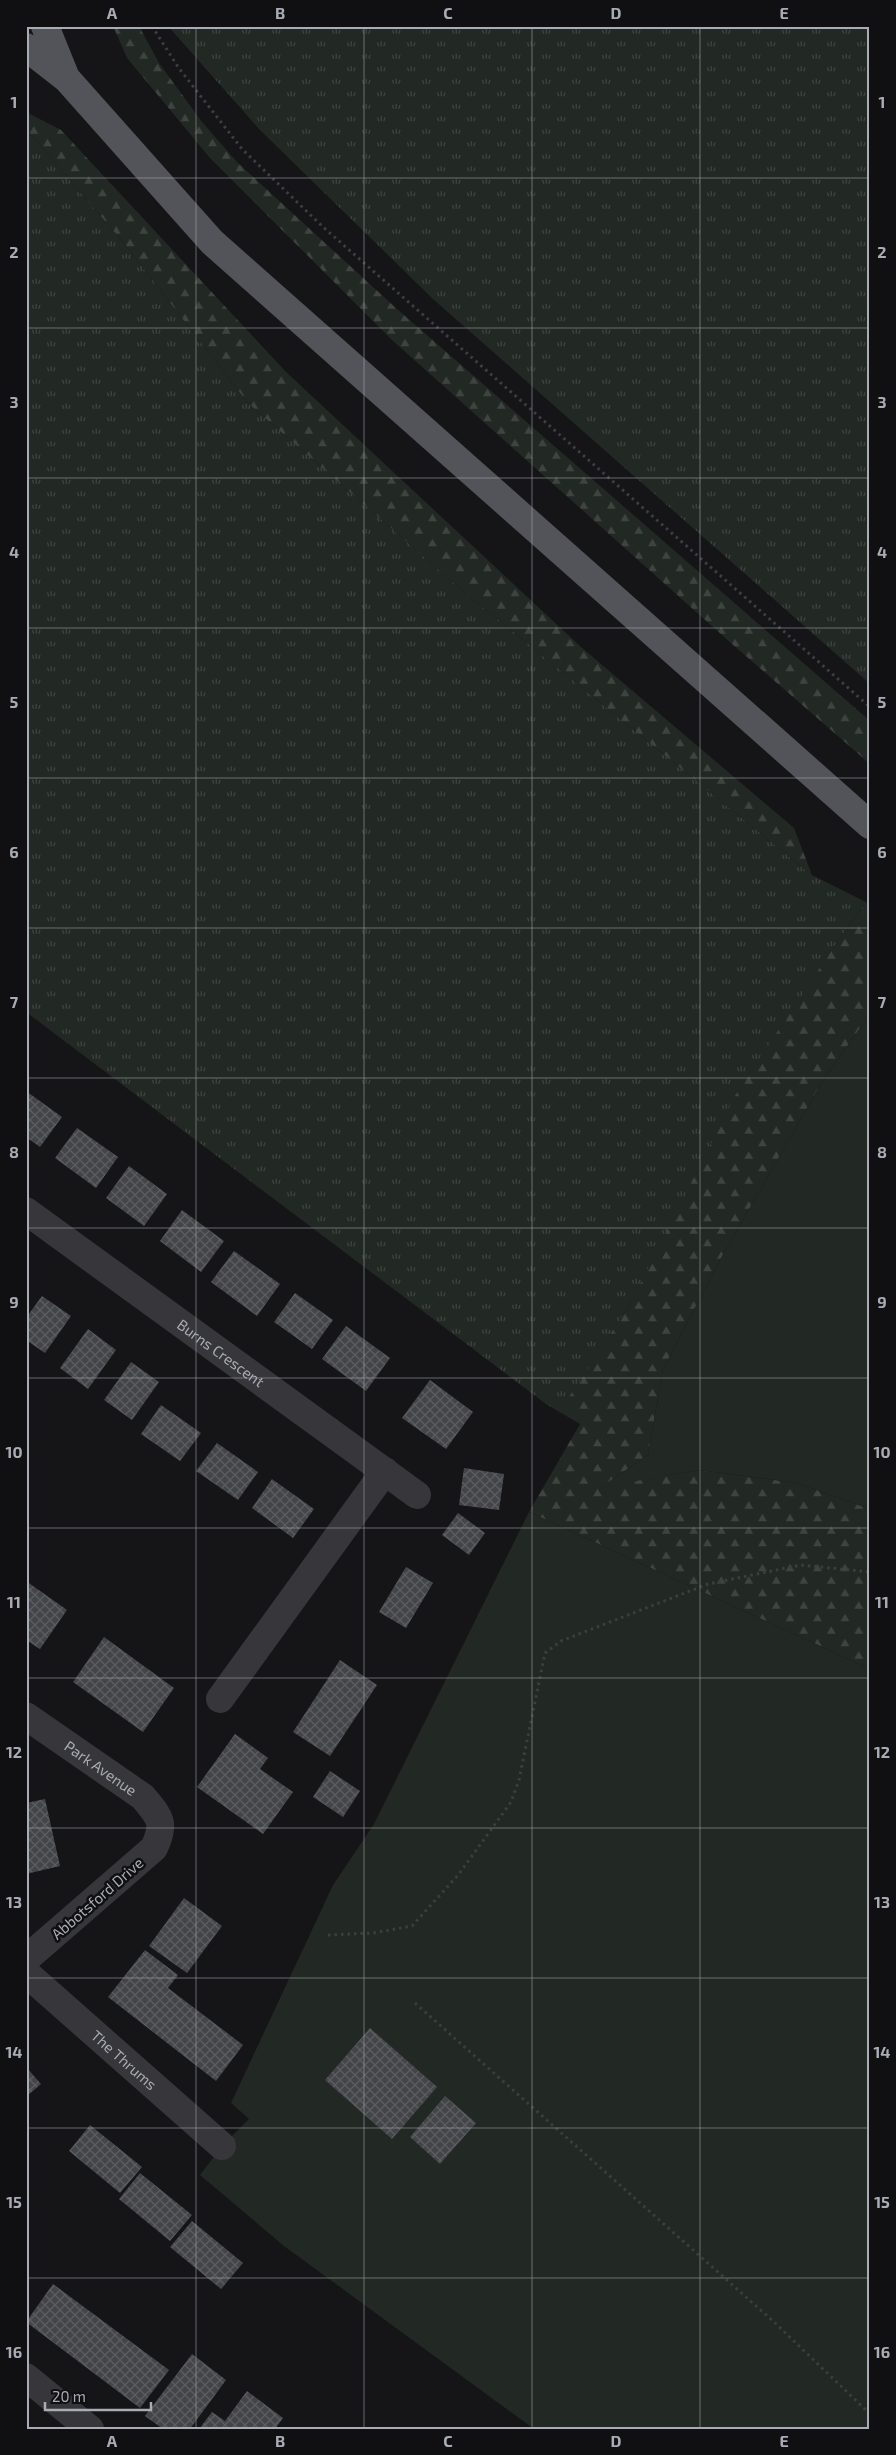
<svg xmlns="http://www.w3.org/2000/svg" width="896" height="2455" viewBox="0 0 896 2455" font-family="'Exo 2',sans-serif">
<style>
.grass{fill:url(#grass-tufts)}
.forest{fill:url(#forest-firs)}
.park{fill:#222823}
.building{fill:url(#building-cross-hatch)}
.lines{fill:none;stroke-linecap:round;stroke-linejoin:round}
.path{stroke:#3d3e42;stroke-width:3;stroke-dasharray:2.5 4;stroke-linecap:butt}
.street{stroke:#37373b;stroke-width:28}
.primary{stroke:#53545a;stroke-width:28}
.grid{fill:none;stroke:#a9acb5;stroke-width:1;stroke-opacity:0.55}
.labels{text-anchor:middle;dominant-baseline:central;stroke-width:5;stroke-linejoin:round;paint-order:stroke}
.street-label{font-size:15px;fill:#a9acb5;stroke:#101012}
.neatline{fill:none;stroke:#a9acb5;stroke-width:2}
.grid-label{font-size:16px;text-anchor:middle;font-weight:bold;fill:#a9acb5}
</style>
<defs>
<pattern id="grass-tufts" width="24" height="20" patternUnits="userSpaceOnUse" patternTransform="scale(1.25)"><rect width="24" height="20" fill="#222823"/><path d="M3 7l-1-3M5 7V3M7 7l1-3M15 17l-1-3M17 17v-4M19 17l1-3" fill="none" stroke="#3f4441"/></pattern>
<pattern id="forest-firs" width="22" height="20" patternUnits="userSpaceOnUse" patternTransform="scale(1.25)"><rect width="22" height="20" fill="#222823"/><path d="M5 1l3.5 6h-7zM16 11l3.5 6h-7z" fill="#3f4441"/></pattern>
<pattern id="building-cross-hatch" width="8" height="8" patternUnits="userSpaceOnUse" patternTransform="scale(1.25)"><rect width="8" height="8" fill="#444549"/><path d="M0 0l8 8M0 8l8-8" fill="none" stroke="#5c5d61"/></pattern>
</defs>
<rect width="100%" height="100%" fill="#151517"/>
<!-- grass -->
<path class="grass" d="M168,26H870V684L433,299L259,129Z
M26,129L123,242L248,403L463,591L812,875L866,902L833,948L630,1304L568,1400L580,1424L546,1404L26,1012Z"/>
<!-- forest -->
<path class="forest" d="M113,26H139L159,63L202,122L238,163L397,309L870,721V764L732,644L392,340L210,158L127,58Z
M26,112L61,130L286,372L581,647L794,828L812,875L463,591L248,403L123,242L26,129Z
M866,902L870,905V1014L822,1082L720,1260L663,1369L648,1455L603,1486L699,1470L797,1483L870,1509V1669L529,1512L580,1424L567,1400L630,1304L736,1094L833,948Z"/>
<!-- park -->
<path class="park" d="M870,1014V1509L797,1483L699,1470L601,1487L648,1455L663,1369L720,1260L822,1082Z
M529,1512L870,1669V2429H534L284,2246L200,2175L222,2146L249,2119L231,2103L333,1885L374,1824Z"/>
<!-- building -->
<path class="building" d="M26,1091L62,1117L40,1147L26,1137Z
M77,1128L118,1157L96,1188L55,1158Z
M129,1166L167,1194L144,1226L106,1198Z
M182,1210L224,1241L201,1272L160,1241Z
M234,1251L280,1284L257,1316L211,1282Z
M295,1293L333,1320L312,1349L274,1322Z
M42,1296L71,1316L45,1353L26,1340V1318Z
M346,1326L390,1358L366,1391L322,1359Z
M88,1329L116,1350L88,1389L60,1368Z
M131,1362L159,1382L132,1420L104,1400Z
M430,1380L473,1412L446,1449L402,1418Z
M161,1405L201,1433L180,1461L141,1434Z
M217,1443L258,1472L238,1500L196,1471Z
M464,1468L504,1474L499,1510L459,1505Z
M272,1479L314,1509L293,1538L252,1508Z
M458,1513L485,1533L469,1555L442,1535Z
M406,1567L433,1583L406,1628L379,1612Z
M26,1581L67,1610L40,1649L26,1640Z
M104,1637L174,1688L143,1732L73,1682Z
M340,1660L377,1685L330,1756L293,1732Z
M235,1734L268,1758L260,1769L293,1792L263,1834L197,1787Z
M330,1771L360,1791L343,1817L313,1797Z
M45,1799L60,1866L26,1874V1803Z
M184,1898L222,1926L187,1973L149,1946Z
M145,1950L178,1975L168,1988L243,2045L216,2081L108,1997Z
M370,2028L437,2087L392,2139L325,2080Z
M26,2067L41,2084L26,2097Z
M445,2096L476,2123L440,2164L410,2137Z
M90,2125L142,2167L120,2193L69,2151Z
M140,2173L192,2215L170,2241L119,2199Z
M192,2221L243,2263L221,2289L170,2247Z
M53,2284L169,2370L140,2408L26,2322Z
M192,2354L226,2380L190,2429H163L145,2416Z
M247,2391L283,2418L275,2429H199L212,2412L225,2421Z"/>
<g class="lines">
<!-- path -->
<path class="path" d="M152,26L178,67L242,149L323,227L870,707
M328,1935L373,1933L412,1926L459,1874L511,1802L519,1780L545,1653L561,1641L708,1584L801,1565L870,1572
M415,2003L773,2321L870,2414"/>
<!-- street -->
<g class="street">
<path id="s1" d="M26,1211L417,1495"/>
<path d="M220,1699L385,1471"/>
<path id="s2" d="M26,1716L143,1797C160,1818 166,1822 154,1848L26,1959"/>
<path id="s3" d="M26,1973L222,2146"/>
<path d="M26,2377L90,2429"/>
</g>
<!-- primary -->
<path class="primary" d="M45,26L66,78
M26,47L67,79L212,242L870,825"/>
</g>
<!-- grid -->
<path class="grid" d="M196,26V2429M364,26V2429M532,26V2429M700,26V2429M26,178H870M26,328H870M26,478H870M26,628H870M26,778H870M26,928H870M26,1078H870M26,1228H870M26,1378H870M26,1528H870M26,1678H870M26,1828H870M26,1978H870M26,2128H870M26,2278H870"/>
<g class="labels">
<!-- street labels -->
<g class="street-label">
<text stroke="none"><textPath href="#s1" startOffset="241">Burns Crescent</textPath></text>
<text stroke="none"><textPath href="#s2" startOffset="91">Park Avenue</textPath></text>
<text transform="translate(97 1898) rotate(-41)">Abbotsford Drive</text>
<text stroke="none"><textPath href="#s3" startOffset="131">The Thrums</textPath></text>
</g>
</g>
<!-- border -->
<rect width="896" height="2455" fill="none" stroke="#101012" stroke-width="55"/>
<!-- scale -->
<path d="M45 2402v8h106v-8" fill="none" stroke="#a9acb5" stroke-width="2.5"/>
<text x="52" y="2402" font-size="15" fill="#a9acb5" stroke="#101012" stroke-width="4" paint-order="stroke">20 m</text>
<rect x="28" y="28" width="840" height="2400" class="neatline"/>
<g class="grid-label">
<text x="112" y="19">A</text>
<text x="280" y="19">B</text>
<text x="448" y="19">C</text>
<text x="616" y="19">D</text>
<text x="784" y="19">E</text>
<text x="14" y="108">1</text>
<text x="882" y="108">1</text>
<text x="14" y="258">2</text>
<text x="882" y="258">2</text>
<text x="14" y="408">3</text>
<text x="882" y="408">3</text>
<text x="14" y="558">4</text>
<text x="882" y="558">4</text>
<text x="14" y="708">5</text>
<text x="882" y="708">5</text>
<text x="14" y="858">6</text>
<text x="882" y="858">6</text>
<text x="14" y="1008">7</text>
<text x="882" y="1008">7</text>
<text x="14" y="1158">8</text>
<text x="882" y="1158">8</text>
<text x="14" y="1308">9</text>
<text x="882" y="1308">9</text>
<text x="14" y="1458">10</text>
<text x="882" y="1458">10</text>
<text x="14" y="1608">11</text>
<text x="882" y="1608">11</text>
<text x="14" y="1758">12</text>
<text x="882" y="1758">12</text>
<text x="14" y="1908">13</text>
<text x="882" y="1908">13</text>
<text x="14" y="2058">14</text>
<text x="882" y="2058">14</text>
<text x="14" y="2208">15</text>
<text x="882" y="2208">15</text>
<text x="14" y="2358">16</text>
<text x="882" y="2358">16</text>
<text x="112" y="2447">A</text>
<text x="280" y="2447">B</text>
<text x="448" y="2447">C</text>
<text x="616" y="2447">D</text>
<text x="784" y="2447">E</text>
</g>
</svg>
